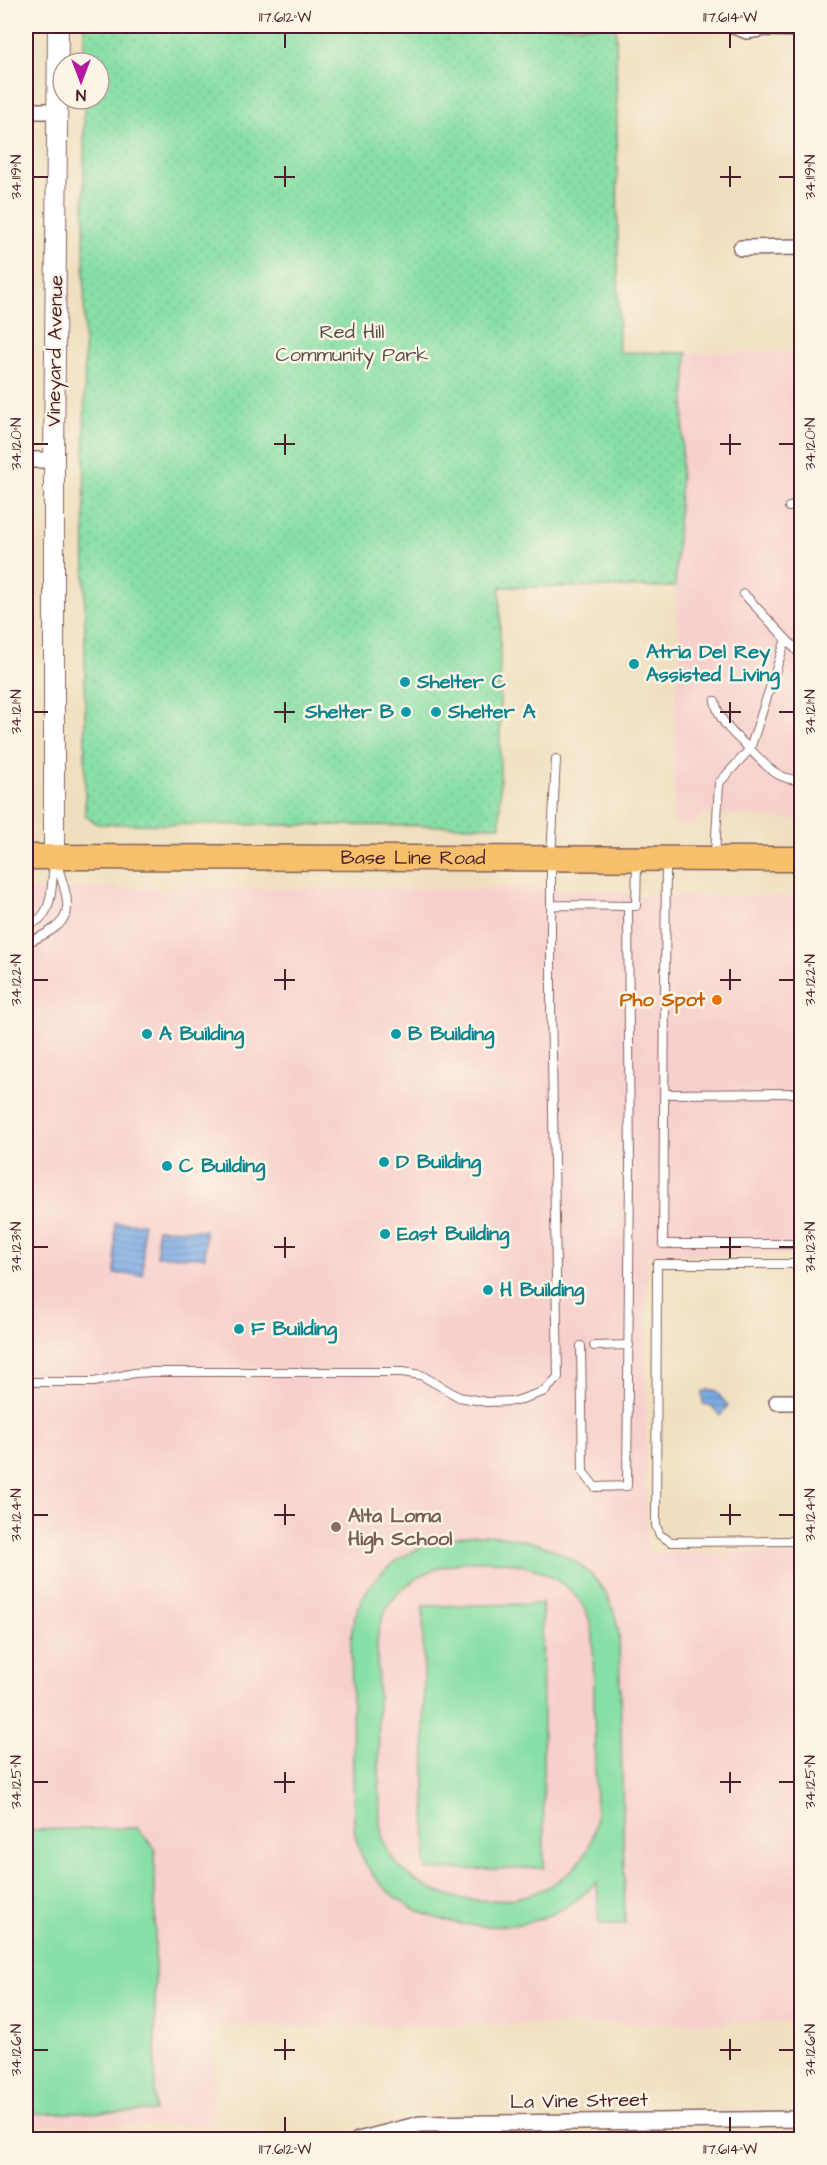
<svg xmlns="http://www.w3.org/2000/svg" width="827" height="2165" viewBox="0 0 827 2165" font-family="'Architects Daughter',sans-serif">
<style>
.built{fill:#f7d0cd}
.grass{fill:#86dfa4;stroke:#687f68;stroke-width:1.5;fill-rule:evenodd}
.park{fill:url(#park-dots);stroke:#687f68;stroke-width:1.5}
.water{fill:url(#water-rules);stroke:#626488;stroke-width:1.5}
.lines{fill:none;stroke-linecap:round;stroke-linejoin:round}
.service-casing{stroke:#84625f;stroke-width:10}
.minor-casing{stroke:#84625f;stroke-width:18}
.tertiary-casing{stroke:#84625f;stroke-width:22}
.primary-casing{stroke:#84625f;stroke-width:27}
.service{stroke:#fff;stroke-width:8}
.minor{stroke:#fff;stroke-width:15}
.tertiary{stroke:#fff;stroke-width:20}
.primary{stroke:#f7c06c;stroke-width:24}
.ticks{fill:none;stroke:#4a1f2b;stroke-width:2}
.culture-dot{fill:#0f9aa8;stroke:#fcf5e5;stroke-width:2}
.food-dot{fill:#e8710a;stroke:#fcf5e5;stroke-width:2}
.education-dot{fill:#8d6e63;stroke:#fcf5e5;stroke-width:2}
.labels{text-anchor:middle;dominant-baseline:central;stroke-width:5;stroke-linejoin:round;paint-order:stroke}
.park-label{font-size:20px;fill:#594f49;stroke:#fcf5e5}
.street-label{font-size:20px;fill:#4a1f2b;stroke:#fcf5e5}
.culture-label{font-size:20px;font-weight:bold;fill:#0d838f;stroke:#fcf5e5;text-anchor:start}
.food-label{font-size:20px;font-weight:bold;fill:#c56008;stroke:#fcf5e5;text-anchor:end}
.education-label{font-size:20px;font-weight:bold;fill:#785e54;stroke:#fcf5e5;text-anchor:start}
.neatline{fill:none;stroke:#4a1f2b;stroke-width:2}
.ticks-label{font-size:15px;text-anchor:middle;fill:#4a1f2b}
</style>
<defs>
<pattern id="park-dots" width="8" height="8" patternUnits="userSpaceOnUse" patternTransform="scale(1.5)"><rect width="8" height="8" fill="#86dfa4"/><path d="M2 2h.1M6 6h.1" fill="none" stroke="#75bf8d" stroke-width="1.8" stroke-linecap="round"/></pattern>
<pattern id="water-rules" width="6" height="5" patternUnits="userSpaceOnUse" patternTransform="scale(1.5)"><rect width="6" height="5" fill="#79aae4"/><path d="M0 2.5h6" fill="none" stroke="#658ab9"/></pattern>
</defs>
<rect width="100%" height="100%" fill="#fcf5e5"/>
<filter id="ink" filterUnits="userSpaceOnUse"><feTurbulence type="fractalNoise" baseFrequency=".0167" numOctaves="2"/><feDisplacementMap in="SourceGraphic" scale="12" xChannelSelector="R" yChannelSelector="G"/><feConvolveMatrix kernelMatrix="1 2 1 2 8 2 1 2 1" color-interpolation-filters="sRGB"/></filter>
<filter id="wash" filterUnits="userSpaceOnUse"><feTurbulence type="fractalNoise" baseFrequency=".008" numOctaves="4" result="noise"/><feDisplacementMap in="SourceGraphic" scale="24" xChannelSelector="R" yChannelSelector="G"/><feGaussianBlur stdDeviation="1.35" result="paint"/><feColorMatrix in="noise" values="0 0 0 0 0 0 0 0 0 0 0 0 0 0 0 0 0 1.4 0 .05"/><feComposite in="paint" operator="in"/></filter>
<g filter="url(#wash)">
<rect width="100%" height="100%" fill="#f0dfbf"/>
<!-- built -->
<path class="built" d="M801,352V821L734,814H701L698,821L692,826L674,823L676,690L680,663L675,587L687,353Z
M132,888L526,889L619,891L627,896H801V1255H647L646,1499L647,1554H801V2022L214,2027L213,2125H26V889Z"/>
<!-- grass -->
<path class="grass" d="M476,1535C540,1535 612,1562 619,1636L625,1924H599L597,1882C580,1899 560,1913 536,1920C465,1941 362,1910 354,1825L351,1643C353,1576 414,1538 476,1535ZM472,1561C522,1558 585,1577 593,1635L596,1817C590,1925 395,1929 380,1825L377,1643C380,1591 425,1566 472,1561Z
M542,1604L544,1868L426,1870L423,1606Z
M137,1828L155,1849V2111L26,2114V1830Z"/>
<!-- park -->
<path class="park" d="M84,26H616L619,352L687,353L675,587H500V826L97,824L85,815L84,99H99V63H84Z"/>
<!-- water -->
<path class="water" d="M115,1223H143V1275L115,1274Z
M157,1229L205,1230V1257L157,1256Z
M707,1390H715L728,1406L720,1415L709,1405L703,1404L702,1393Z"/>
</g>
<g filter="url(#ink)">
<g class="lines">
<!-- service casing -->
<g class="service-casing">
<path id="service" d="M789,507L802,503
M744,594L802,656
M786,639L750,749C765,765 778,781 802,780
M556,759L551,859V905L636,906L637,860
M798,780L802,765
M715,855L719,783L750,749C734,735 719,722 715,701
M666,862L663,1244H802
M26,925C55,920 51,885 54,862
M26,943C79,921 71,909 56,861
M664,1094L802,1093
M802,1264H657L656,1526L660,1535L671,1542L802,1541
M581,1346L583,1472L595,1487L627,1486L630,1171L628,906
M594,1346L629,1345
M26,1382H94L134,1373L152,1372H402L421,1375L459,1397L487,1402L516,1401L545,1391L558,1377L551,1004V905"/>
</g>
<!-- minor casing -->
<g class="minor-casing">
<path id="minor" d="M734,26L747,31L765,28L802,29
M26,111H57
M741,248L802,247
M26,460H54
M777,1402H802
M358,2140L420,2124L802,2119"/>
</g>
<!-- tertiary casing -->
<g class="tertiary-casing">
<path id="tertiary" d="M54,857V460L58,26"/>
</g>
<!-- primary casing -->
<g class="primary-casing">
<g id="primary">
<path id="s1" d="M26,857L802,859"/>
</g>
</g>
<!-- service -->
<use href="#service" class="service"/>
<!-- minor -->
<use href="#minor" class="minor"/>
<!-- tertiary -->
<use href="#tertiary" class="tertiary"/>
<!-- primary -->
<use href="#primary" class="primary"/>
</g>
</g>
<!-- ticks -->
<path class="ticks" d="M285,33V48M730,33V48M285,166V187M730,166V187M33,177H48M274,177H295M720,177H741M779,177H794M285,434V455M730,434V455M33,444H48M274,444H295M720,444H741M779,444H794M285,702V723M730,702V723M33,712H48M274,712H295M720,712H741M779,712H794M285,969V990M730,969V990M33,980H48M274,980H295M720,980H741M779,980H794M285,1237V1258M730,1237V1258M33,1247H48M274,1247H295M720,1247H741M779,1247H794M285,1504V1525M730,1504V1525M33,1515H48M274,1515H295M720,1515H741M779,1515H794M285,1772V1793M730,1772V1793M33,1782H48M274,1782H295M720,1782H741M779,1782H794M285,2039V2060M730,2039V2060M33,2050H48M274,2050H295M720,2050H741M779,2050H794M285,2117V2132M730,2117V2132"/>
<!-- markers -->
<g class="culture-dot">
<circle cx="634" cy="664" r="6"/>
<circle cx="405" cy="682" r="6"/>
<circle cx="406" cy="712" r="6"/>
<circle cx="436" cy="712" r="6"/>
<circle cx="147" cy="1034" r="6"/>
<circle cx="396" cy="1034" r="6"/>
<circle cx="384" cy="1162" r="6"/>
<circle cx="167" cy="1166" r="6"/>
<circle cx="385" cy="1234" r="6"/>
<circle cx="488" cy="1290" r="6"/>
<circle cx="239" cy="1329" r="6"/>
</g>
<circle class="food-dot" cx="717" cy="1000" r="6"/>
<circle class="education-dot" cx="336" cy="1527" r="6"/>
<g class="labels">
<!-- park labels -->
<g class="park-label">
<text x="352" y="332">Red Hill<tspan x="352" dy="23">Community Park</tspan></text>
</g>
<!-- street labels -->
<g class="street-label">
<text transform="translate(55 351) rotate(-89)">Vineyard Avenue</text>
<text stroke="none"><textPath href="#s1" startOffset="387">Base Line Road</textPath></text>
<text transform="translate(579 2101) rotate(-1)">La Vine Street</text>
</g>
<!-- culture labels -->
<g class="culture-label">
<text x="646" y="652">Atria Del Rey<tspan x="646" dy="23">Assisted Living</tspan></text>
<text x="417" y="682">Shelter C</text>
<text x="394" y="712" text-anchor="end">Shelter B</text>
<text x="448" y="712">Shelter A</text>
<text x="159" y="1034">A Building</text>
<text x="408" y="1034">B Building</text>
<text x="396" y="1162">D Building</text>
<text x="179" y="1166">C Building</text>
<text x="397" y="1234">East Building</text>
<text x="500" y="1290">H Building</text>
<text x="251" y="1329">F Building</text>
</g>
<!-- food labels -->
<g class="food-label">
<text x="705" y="1000">Pho Spot</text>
</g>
<!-- education labels -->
<g class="education-label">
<text x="348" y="1516">Alta Loma<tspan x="348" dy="23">High School</tspan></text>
</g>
</g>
<!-- margin -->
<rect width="827" height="2165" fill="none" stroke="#fcf5e5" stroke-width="66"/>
<!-- north arrow -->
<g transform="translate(81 81) rotate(180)"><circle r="28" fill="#fcf5e5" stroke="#b59f9b" stroke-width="1.5"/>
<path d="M0-4.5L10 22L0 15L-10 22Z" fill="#b5179e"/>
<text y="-9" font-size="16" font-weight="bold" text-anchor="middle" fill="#4a1f2b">N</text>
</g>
<rect x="33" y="33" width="761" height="2099" class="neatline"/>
<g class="ticks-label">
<text x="285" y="22">117.612°W</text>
<text x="730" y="22">117.614°W</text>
<text transform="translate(810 177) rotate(-90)" y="5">34.119°N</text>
<text transform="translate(16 177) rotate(-90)" y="5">34.119°N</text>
<text transform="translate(810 444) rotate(-90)" y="5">34.120°N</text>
<text transform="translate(16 444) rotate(-90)" y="5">34.120°N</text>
<text transform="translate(16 712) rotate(-90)" y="5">34.121°N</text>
<text transform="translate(810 712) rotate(-90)" y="5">34.121°N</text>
<text transform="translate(810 980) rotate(-90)" y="5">34.122°N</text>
<text transform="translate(16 980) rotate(-90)" y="5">34.122°N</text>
<text transform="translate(16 1247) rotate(-90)" y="5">34.123°N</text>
<text transform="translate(810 1247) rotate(-90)" y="5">34.123°N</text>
<text transform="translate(16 1515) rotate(-90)" y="5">34.124°N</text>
<text transform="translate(810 1515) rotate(-90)" y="5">34.124°N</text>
<text transform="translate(16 1782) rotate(-90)" y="5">34.125°N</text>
<text transform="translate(810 1782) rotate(-90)" y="5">34.125°N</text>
<text transform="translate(810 2050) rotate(-90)" y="5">34.126°N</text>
<text transform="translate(16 2050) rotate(-90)" y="5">34.126°N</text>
<text x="285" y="2154">117.612°W</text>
<text x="730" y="2154">117.614°W</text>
</g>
</svg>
